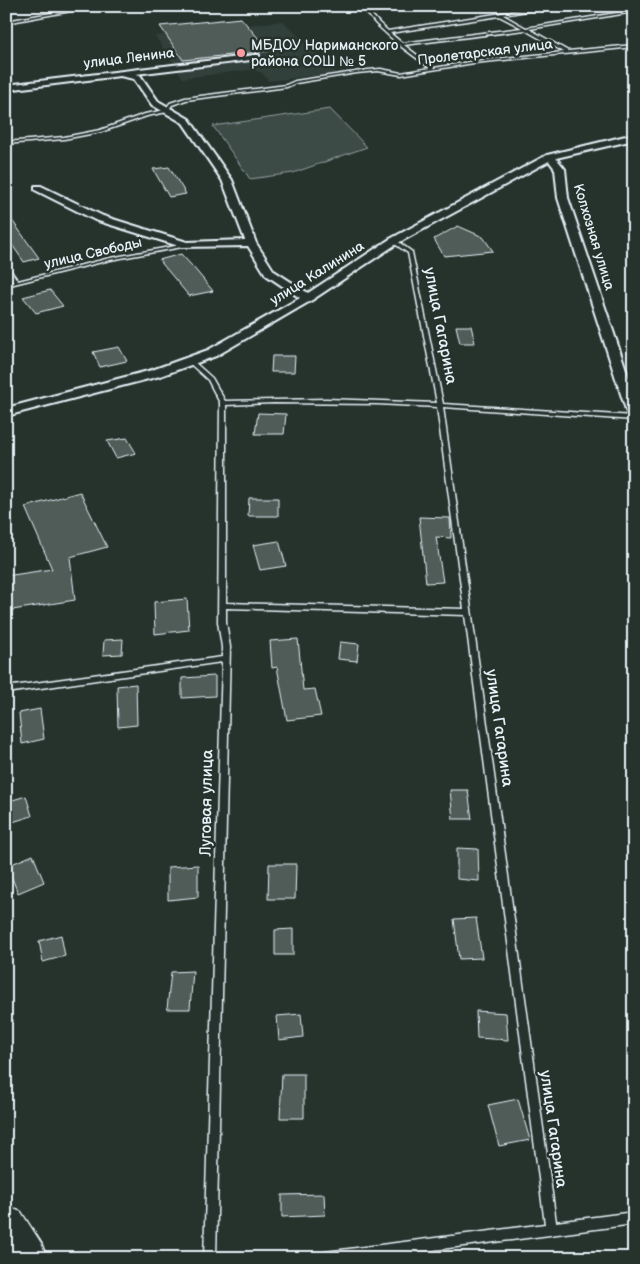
<svg xmlns="http://www.w3.org/2000/svg" width="640" height="1264" viewBox="0 0 640 1264" font-family="'Balsamiq Sans',sans-serif">
<style>
.built{fill:#333f3a}
.green{fill:#3e4b47;stroke:#939ea0}
.building{fill:#505c59;stroke:#e8f1f8}
.lines{fill:none;stroke-linecap:round;stroke-linejoin:round}
.lane-casing{stroke:#e8f1f8;stroke-width:3}
.street-casing{stroke:#e8f1f8;stroke-width:4}
.highway-casing{stroke:#e8f1f8;stroke-width:3}
.lane{fill:#26332d;fill-rule:evenodd}
.street{fill:#26332d;fill-rule:evenodd}
.highway{fill:#26332d;fill-rule:evenodd}
.poi-dot{fill:#ff9aa2;stroke:#26332d;stroke-width:2}
.labels{text-anchor:middle;dominant-baseline:central;stroke-width:5;stroke-linejoin:round;paint-order:stroke}
.far-poi-label{font-size:14px;fill:#e8f1f8;stroke:#26332d;text-anchor:start}
.far-street-label{font-size:14px;fill:#e8f1f8;stroke:#26332d}
.street-label{font-size:16px;fill:#e8f1f8;stroke:#26332d}
</style>
<rect width="100%" height="100%" fill="#26332d"/>
<filter id="ink" filterUnits="userSpaceOnUse"><feTurbulence type="fractalNoise" baseFrequency=".02" numOctaves="2"/><feDisplacementMap in="SourceGraphic" scale="10" xChannelSelector="R" yChannelSelector="G"/><feConvolveMatrix kernelMatrix="1 2 1 2 8 2 1 2 1" color-interpolation-filters="sRGB"/></filter>
<g filter="url(#ink)">
<!-- built -->
<path class="built" d="M283,21L336,73L269,81L261,72L250,70L183,78L155,36Z"/>
<!-- green -->
<path class="green" d="M330,109L367,147L293,173L250,179L213,126Z"/>
<!-- building -->
<path class="building" d="M241,18L269,51L183,60L160,26Z
M169,167L186,194L169,197L153,169Z
M6,212L39,258L24,262L6,236Z
M458,226L483,237L493,251L444,256L434,239Z
M181,254L193,267L213,291L189,296L159,260Z
M50,290L63,306L36,313L23,297Z
M456,326H471L475,343H460Z
M119,347L127,361L100,367L93,352Z
M272,356H295L294,372H271Z
M258,413L286,414L284,434H255Z
M127,438L136,453L116,458L107,441Z
M80,492L107,547L70,557L75,600L6,611V576L52,569L25,507Z
M249,498H278V516H248Z
M419,517L450,518L451,538L436,537L443,582L426,583Z
M279,541L286,566L260,570L253,545Z
M187,599L189,630L155,634L154,602Z
M123,639L122,654L103,655L104,640Z
M298,639L303,690L315,689L321,716L287,720L277,667L272,668L270,641Z
M340,642L359,644L357,661L338,659Z
M215,676V696L182,698V678Z
M136,684L137,725L118,727L117,686Z
M40,709L44,739L22,744L19,713Z
M450,790H468L472,819H453Z
M26,796L32,816L6,824V802Z
M457,848L478,849L479,881L457,879Z
M33,855L44,882L18,893L7,866Z
M269,864H296L295,899H268Z
M198,865V897L168,900V867Z
M476,918L482,958L459,959L454,919Z
M293,929V955H275V930Z
M61,935L65,956L43,962L39,941Z
M193,971L190,1009H167L171,972Z
M476,1011L506,1013L508,1040L477,1038Z
M301,1014L303,1037L279,1040L277,1016Z
M282,1074H304V1118H280Z
M518,1099L530,1140L499,1146L488,1105Z
M324,1194L325,1215L282,1217V1195Z"/>
<g class="lines">
<!-- lane casing -->
<g class="lane-casing">
<path id="lane" d="M90,6H98L6,23V21Z
M361,6L366,8L379,23L388,31L546,6H555L503,15L526,28L634,10V12L529,29L568,51L634,45V47L474,63L401,75L378,71L357,73L296,83L287,87L186,100L172,105L167,112L147,116L101,132L64,139L6,144V142L64,137L100,130L145,114L165,110L170,103L185,98L286,85L295,81L368,70L381,69L401,73L430,68L399,45L376,24ZM499,16L522,28L402,43L390,33ZM525,30L564,52L474,61L434,68L404,45Z
M392,240H396L412,252L443,404L634,416V420L443,407L556,1222L634,1212V1224L372,1258H319L321,1254L325,1252L545,1224L465,615L226,608V622L230,647L216,1258H204L222,662L6,693V687L222,657V647L218,622L220,403L208,380L187,361L188,360H192L212,378L225,401L326,399L437,403L408,253L392,242ZM274,403L377,404L437,407L464,609L226,603V405Z
M186,244L188,245V246L110,260L6,286V283L13,282L6,272V267H8L18,281L110,258Z"/>
</g>
<!-- street casing -->
<g class="street-casing">
<path id="street" d="M256,55H259V59L136,74L140,75L158,101L189,119L232,180L256,243L274,271L308,293L390,239L547,155L634,134V140L556,158L565,169L568,198L634,393V417L627,413L558,198L555,169L549,161L398,243L312,300L216,356L160,376L6,416V408L152,370L208,350L300,298L266,275L248,246L182,247L95,220L35,190V186H41L103,216L187,242L245,240L222,180L183,123L152,105L134,79L120,76L6,90V85Z"/>
</g>
<!-- highway casing -->
<g class="highway-casing">
<path id="highway" d="M6,1206L21,1212L41,1243L47,1258H6Z"/>
</g>
<!-- lane -->
<use href="#lane" class="lane"/>
<!-- street -->
<use href="#street" class="street"/>
<!-- highway -->
<use href="#highway" class="highway"/>
</g>
</g>
<!-- markers -->
<circle class="poi-dot" cx="241" cy="53" r="5"/>
<g class="labels">
<!-- far-poi labels -->
<g class="far-poi-label">
<text x="251" y="45">МБДОУ Нариманского<tspan x="251" dy="16">района СОШ № 5</tspan></text>
</g>
<!-- far-street labels -->
<g class="far-street-label">
<text transform="translate(485 52) rotate(-7)">Пролетарская улица</text>
<text transform="translate(129 58) rotate(-7)">улица Ленина</text>
<text transform="translate(594 237) rotate(73)">Колхозная улица</text>
<text transform="translate(93 253) rotate(-13)">улица Свободы</text>
<text transform="translate(317 273) rotate(-32)">улица Калинина</text>
</g>
<!-- street labels -->
<g class="street-label">
<text transform="translate(440 326) rotate(79)">улица Гагарина</text>
<text transform="translate(499 728) rotate(82)">улица Гагарина</text>
<text transform="translate(207 803) rotate(-89)">Луговая улица</text>
<text transform="translate(553 1129) rotate(82)">улица Гагарина</text>
</g>
</g>
<!-- margin -->
<rect width="640" height="1264" fill="none" stroke="#26332d" stroke-width="25"/>
<rect x="12" y="12" width="615" height="1239" fill="none" stroke="#e8f1f8" stroke-width="2" filter="url(#ink)"/>
</svg>
